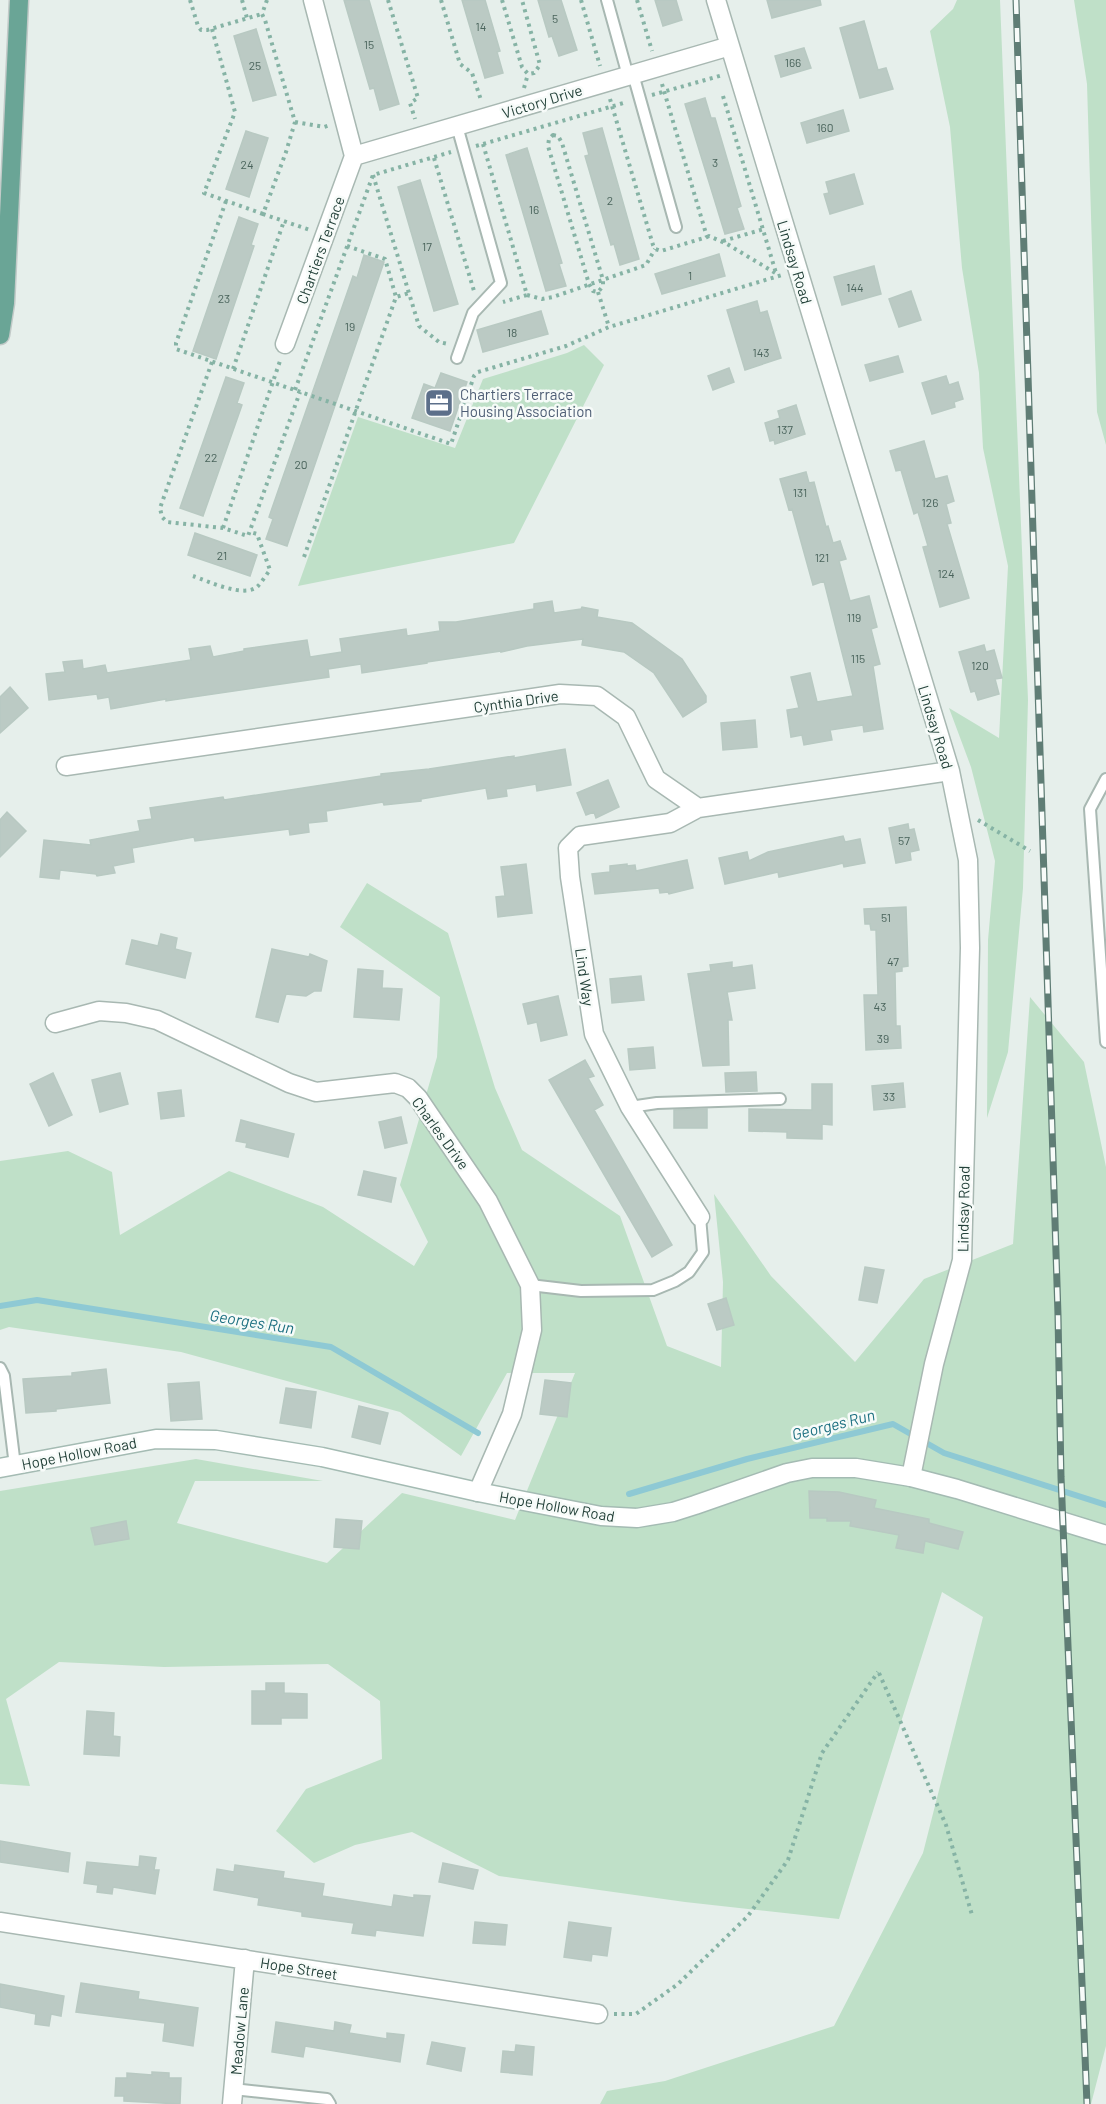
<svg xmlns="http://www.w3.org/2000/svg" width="1106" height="2104" viewBox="0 0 1106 2104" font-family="Barlow,sans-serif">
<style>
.green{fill:#bfe0c8}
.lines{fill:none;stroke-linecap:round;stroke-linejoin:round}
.stream{stroke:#8ec9d4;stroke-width:6}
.building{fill:#bbcac4;stroke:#b8c9c2;stroke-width:1.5}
.service-casing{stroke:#a8b8b2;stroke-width:14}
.minor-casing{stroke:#a8b8b2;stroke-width:21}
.secondary-casing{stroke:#a4bbb3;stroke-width:21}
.primary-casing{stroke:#c2cac8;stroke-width:21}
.path{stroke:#86b3a5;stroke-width:4;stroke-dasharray:3 4.5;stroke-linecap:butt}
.service{stroke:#fff;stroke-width:10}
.minor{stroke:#fff;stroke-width:18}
.secondary{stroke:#fff;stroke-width:18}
.primary{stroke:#6aa596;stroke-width:18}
.rail-casing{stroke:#5f7d75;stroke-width:7}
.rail{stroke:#f7fbf9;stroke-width:4.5;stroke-dasharray:14;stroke-linecap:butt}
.labels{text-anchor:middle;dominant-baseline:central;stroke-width:5;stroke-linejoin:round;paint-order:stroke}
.number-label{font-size:12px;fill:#4a645c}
.street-label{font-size:15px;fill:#24423a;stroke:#f7fbf9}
.service-label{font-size:15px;fill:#4e5e75;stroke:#f7fbf9;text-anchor:start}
.water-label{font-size:16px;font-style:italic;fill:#1c6f80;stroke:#f7fbf9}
</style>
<rect width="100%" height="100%" fill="#e6efeb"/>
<!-- green -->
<path class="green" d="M957,0H1000L1028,700L1023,888L1008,1052L987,1118L988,940L995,861L971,767L949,708L999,738L1008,566L983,448L979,373L962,268L950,127L930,31L953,9Z
M1074,0H1106V445L1097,412L1087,84Z
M584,345L604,365L514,543L298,586L358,417L455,448L483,379L567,353Z
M367,883L448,933L495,1088L522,1150L620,1216L667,1346L721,1367L723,1282L714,1194L771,1276L855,1362L924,1279L1013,1244L1030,997L1084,1062L1106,1167V2046L1091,2104H600L607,2091L665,2081L834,2026L923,1853L983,1617L942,1592L839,1919L685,1902L499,1876L412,1832L355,1845L314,1863L276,1831L306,1789L382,1759L380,1701L328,1664L164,1667L59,1662L6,1699L30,1786L0,1784V1491L196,1459L323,1481H195L177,1523L327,1563L402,1493L515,1520L575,1373H507L461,1456L400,1412L181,1352L9,1327L0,1330V1161L68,1151L112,1172L120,1235L229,1171L323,1207L414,1266L428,1242L400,1185L437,1057L440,997L340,927Z"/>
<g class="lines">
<!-- stream -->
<path class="stream" d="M0,1306L37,1300L331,1347L478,1433
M629,1494L747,1459L893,1424L944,1453L1106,1505"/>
</g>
<!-- building -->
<path class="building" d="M344,0H369L399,104L380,110L374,88L370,89Z
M462,0H485L500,51L497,52L503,73L485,78Z
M538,0H561L577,50L559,56L552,36L549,37Z
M655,0H676L682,20L663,26Z
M767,0H820L821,5L772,18Z
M864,21L878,70L886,68L893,89L860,98L840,28Z
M256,29L276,95L253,101L234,36Z
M804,48L811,68L781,77L775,56Z
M705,98L711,118H715L741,206L737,208L744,229L725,234L685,104Z
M843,110L849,131L807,143L801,123Z
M602,128L639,259L620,265L614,244L611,245L585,156L589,155L583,133Z
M246,131L268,138L249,197L226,189Z
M527,148L562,263L559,264L566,286L546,291L506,155Z
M854,174L863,204L830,214L824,194L829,193L826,182Z
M420,180L458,304L434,311L398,187Z
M239,217L258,224L251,245L254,246L216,359L193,351Z
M719,254L725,276L662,294L655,274Z
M364,255L384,262L287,546L266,539L273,519L269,517L353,276L357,278Z
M874,266L881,294L842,305L834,277Z
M911,291L921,320L899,327L889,299Z
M757,301L760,313L767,311L781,358L745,370L727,310Z
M541,311L548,334L483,352L477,330Z
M898,356L903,372L870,381L865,365Z
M729,368L734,382L713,390L708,376Z
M441,373L467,382L450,431L412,418L424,384L435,388Z
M946,376L949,385L958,382L963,399L954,402L955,407L932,414L922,383Z
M226,377L244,383L237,403L242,405L203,516L180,508Z
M796,405L805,434L775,444L774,440L770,441L765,423L780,418L778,411Z
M924,441L935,479L947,476L954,501L946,504L951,523L947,524L969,598L940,607L923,547L928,546L918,512L914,514L901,470L896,471L890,451Z
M806,472L809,483L814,482L826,527L828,526L833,543L840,541L846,559L839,561L850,601L869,596L877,627L871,629L880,664L873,666L883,729L864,732L863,725L830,730L832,740L804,745L802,735L791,737L787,710L799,708L791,677L810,673L817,702L853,696L824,581L813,585L792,509L789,510L780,479Z
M195,533L257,555L250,576L188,555Z
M552,601L554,613L581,609L582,607L598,610L597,617L632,623L682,659L706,696V702L683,717L654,673L624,652L582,645L583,639L527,646L501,652V651L427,662V663L362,673L361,664L328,669L329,677L166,701V699L111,709L109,697L98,699L97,694L49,700L46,674L65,672L63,662L82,660L83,669L105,665L107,673L191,660L189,649L210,646L213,657L244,651V649L307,640L310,657L342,652L340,639L406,629L407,636L440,631L439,622H456L534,609V604Z
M984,645L986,652L994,650L1002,678L995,679L999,694L978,700L975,691L971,692L959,652Z
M10,687L28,708L0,733V697Z
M755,720L757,747L723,750L721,723Z
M565,749L571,785L537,791L536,784L506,789L507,796L488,799L486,788L421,799V801L384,805L383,802L326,811L327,821L308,823L309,832L290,835L289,829L195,841L194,837L132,848L134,862L113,866L115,873L97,876L96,874L60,870L59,879L40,877L44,840L91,845L90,840L140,831L138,821L152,819L150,808L223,797L224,800L381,776V774L429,769L514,756V758Z
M608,780L619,807L596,818L594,812L586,815L577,793Z
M7,812L26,831L0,857V820Z
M908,824L909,830L914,829L919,850L910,852L911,860L896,863L889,828Z
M843,836L845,842L860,839L865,863L844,867L843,863L835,865L779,877L778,872L725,884L719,858L747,852L749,861L768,852Z
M687,860L693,888L669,894L668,892L660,893L659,888L595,894L592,874L610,872V866L627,864V866L635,865L636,871Z
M526,864L532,913L498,917L496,897L505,896L501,867Z
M906,907L908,966L902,967V971L895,972L896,1026H900L901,1048L866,1050L864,995H878L876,930H871L870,924H865L864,909Z
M161,934L177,938L175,949L191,953L185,978L126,964L132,940L158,946Z
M272,949L309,957L310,954L327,961L321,991H314L306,996L286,994L278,1022L256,1017Z
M732,962V968L752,965L755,988L727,992L732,1020H728L729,1065L703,1066L688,974L711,971L710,965Z
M358,969L383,971L382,988L402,989L399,1020L354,1017Z
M641,976L644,1000L612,1003L610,979Z
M558,996L567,1035L541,1041L537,1022L528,1024L523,1004Z
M653,1047L655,1068L630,1070L628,1049Z
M585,1060L594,1076L588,1078L603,1105L594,1110L672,1245L652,1257L549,1080Z
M756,1072L757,1091L726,1092L725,1073Z
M53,1073L72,1115L49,1126L30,1084Z
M120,1073L128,1104L100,1112L92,1080Z
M903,1083L905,1107L874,1110L872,1086Z
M812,1084H832V1125L822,1124V1139L787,1138V1132L749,1131V1109L812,1110Z
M181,1090L184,1116L161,1119L158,1093Z
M707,1109V1128H674V1110Z
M401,1117L407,1143L385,1148L379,1122Z
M241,1120L294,1134L288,1157L246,1147L247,1143L236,1141Z
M364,1171L396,1178L391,1202L358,1195Z
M865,1267L884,1270L877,1303L859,1300Z
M726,1298L734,1325L717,1330L708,1304Z
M106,1369L110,1403L56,1409V1411L26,1413L23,1379L72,1376V1373Z
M545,1380L571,1383L567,1417L540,1414Z
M199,1382L202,1419L171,1421L168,1384Z
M286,1388L316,1392L311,1428L280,1423Z
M359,1406L388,1413L380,1444L352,1437Z
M809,1491L839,1492L876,1500L874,1508L929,1519V1523L963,1532L958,1549L925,1541L923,1553L896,1548L899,1535L850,1526L851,1521H827V1518H810Z
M336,1519L362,1521L359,1549L334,1547Z
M126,1521L129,1539L95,1545L91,1528Z
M266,1683H284V1693L307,1694V1718H281V1724H252V1691H266Z
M87,1711L114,1713L113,1736L120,1737L119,1756L84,1754Z
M0,1841L70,1853L68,1872L0,1862Z
M140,1856L156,1858L154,1870H159L155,1894L113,1887L112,1894L97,1892L98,1885L84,1883L87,1862L139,1867Z
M443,1863L478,1870L473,1889L439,1882Z
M235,1865L284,1872L283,1878L324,1884L322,1896L392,1907L394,1895L414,1898V1895L430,1896L423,1936L376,1930L375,1936L352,1933L354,1923L302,1916V1912L258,1905L259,1898L214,1890L217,1869L234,1872Z
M475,1922L507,1925L505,1945L473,1943Z
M569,1922L611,1928L607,1956L592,1954L591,1961L564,1957Z
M81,1983L139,1992L138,1999L198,2008L193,2046L163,2041L165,2023L76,2012Z
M0,1984L64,1996L61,2016L51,2014L49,2026L35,2024L36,2014L0,2007Z
M276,2022L334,2031L335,2022L351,2025L349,2033L387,2039V2033L404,2035L400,2062L305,2046L303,2057L272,2052Z
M432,2042L465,2048L461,2071L427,2064Z
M516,2045L534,2047L532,2075L501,2072L503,2051L515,2052Z
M152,2072L169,2073V2078H181L180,2104L124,2101V2096H115L116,2078H127V2073L152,2075Z"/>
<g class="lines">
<!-- service casing -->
<g class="service-casing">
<path id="service" d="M607,0L628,76
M633,74L676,227
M457,358L473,313L501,283L457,126
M1106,779L1090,809L1106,1042
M630,1107L657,1103L780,1099
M530,1285L581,1291L653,1290L675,1281L689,1272L703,1252L700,1217
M0,1368L4,1376L15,1466
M233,2089L327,2099L330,2104"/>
</g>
<!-- minor casing -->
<g class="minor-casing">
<path id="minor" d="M313,0L354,156
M716,0L950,771L968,860L970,948L962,1260L934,1364L911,1477
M354,156L730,46
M285,344L354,156
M66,766L560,694L597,696L626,717L656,779L698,808L950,771
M698,808L670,823L580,836L568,848L570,877L594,1034L630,1107L700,1217
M55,1023L99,1011L126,1013L157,1020L289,1083L316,1092L395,1083L408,1088L418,1098L488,1201L530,1285L532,1330L512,1414L478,1492
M0,1922L598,2014
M232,2104L245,1959"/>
</g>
<!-- secondary casing -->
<g class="secondary-casing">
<path id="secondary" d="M0,1468L156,1439L216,1440L322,1457L478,1492L601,1516L637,1518L673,1512L695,1505L787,1473L812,1468H856L911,1477L957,1489L1106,1535"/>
</g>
<!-- primary casing -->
<g class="primary-casing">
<path id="primary" d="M0,335L5,303L19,0"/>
</g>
<!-- path -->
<path class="path" d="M190,0L198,26L201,30H207L262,14
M242,0L247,18
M267,0L262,14L265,20L295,122L286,152L263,214L310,230
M388,0L418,98L410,103L415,119
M441,0L460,64L472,73L481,100
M502,0L522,67L528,74L534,73L540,65L522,0
M581,0L600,66
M637,0L652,51
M212,29L235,112L204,193L263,214
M524,88L528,74
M652,95L723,75
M723,96L776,273
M610,99L653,245L655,249L661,251L707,237L662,84
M295,122L324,127L330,125
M553,135L558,136L562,143L603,280V286L598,292L593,291L589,284L548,146L549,139Z
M483,144L527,295L503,302
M476,146L627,102
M434,158L474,291
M373,175L419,326L439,342L448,344
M226,201L176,343V349L451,444L474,376L478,372L566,346L609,327L782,275
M707,237L709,236L727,244L777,274
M723,241L764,229
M347,246L385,259L396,297
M598,292L609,327
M527,295L542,299L553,297L646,265L655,249
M212,362L160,508L162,517L167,522L223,528L248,536L300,392
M233,369L284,221
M295,390L373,175L451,152
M223,528L280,361
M304,557L396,297L409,293
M193,576C208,581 245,599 258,586C262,582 266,575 270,570L257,534L250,532
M978,820L1030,851
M879,1673L946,1825L972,1915
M614,2014H636L678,1984L748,1916L788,1860L822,1753L878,1672"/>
<!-- service -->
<use href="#service" class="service"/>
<!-- minor -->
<use href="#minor" class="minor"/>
<!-- secondary -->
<use href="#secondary" class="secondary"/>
<!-- primary -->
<use href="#primary" class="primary"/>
<!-- rail casing -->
<g class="rail-casing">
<path id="rail" d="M1016,0L1058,1315L1061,1477L1087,2104"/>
</g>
<!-- rail -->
<use href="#rail" class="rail"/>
</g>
<!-- icons -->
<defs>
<g id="office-square" transform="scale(1.5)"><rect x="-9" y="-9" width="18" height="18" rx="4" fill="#5c6f8a" stroke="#f7fbf9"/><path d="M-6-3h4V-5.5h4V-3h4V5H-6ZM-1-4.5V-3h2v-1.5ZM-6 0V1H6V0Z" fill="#fff"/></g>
</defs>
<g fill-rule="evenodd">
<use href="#office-square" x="439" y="403"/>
</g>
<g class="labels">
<!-- number labels -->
<g class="number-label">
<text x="555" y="18">5</text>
<text x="481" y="26">14</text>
<text x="369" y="44">15</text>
<text x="793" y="62">166</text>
<text x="255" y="65">25</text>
<text x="825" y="127">160</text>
<text x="715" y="162">3</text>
<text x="247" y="164">24</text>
<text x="610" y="200">2</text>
<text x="534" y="209">16</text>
<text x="427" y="246">17</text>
<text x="690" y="275">1</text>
<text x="855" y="287">144</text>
<text x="224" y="298">23</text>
<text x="350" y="326">19</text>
<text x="512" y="332">18</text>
<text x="761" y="352">143</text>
<text x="785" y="429">137</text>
<text x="211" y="457">22</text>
<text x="301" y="464">20</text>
<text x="800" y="492">131</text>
<text x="930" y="502">126</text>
<text x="222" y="555">21</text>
<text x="822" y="557">121</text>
<text x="946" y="573">124</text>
<text x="854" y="617">119</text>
<text x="858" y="658">115</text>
<text x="980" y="665">120</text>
<text x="904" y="840">57</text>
<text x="886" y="917">51</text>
<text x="893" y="961">47</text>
<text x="880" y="1006">43</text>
<text x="883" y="1038">39</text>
<text x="889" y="1096">33</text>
</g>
<!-- street labels -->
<g class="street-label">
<text transform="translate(542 101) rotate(-17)">Victory Drive</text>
<text transform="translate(320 250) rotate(-70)">Chartiers Terrace</text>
<text transform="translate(795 262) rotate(73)">Lindsay Road</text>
<text transform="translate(516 701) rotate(-8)">Cynthia Drive</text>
<text transform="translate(936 727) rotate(73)">Lindsay Road</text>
<text transform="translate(585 977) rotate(82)">Lind Way</text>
<text transform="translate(441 1133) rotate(54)">Charles Drive</text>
<text transform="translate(963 1209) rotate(-89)">Lindsay Road</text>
<text transform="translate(79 1453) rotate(-11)">Hope Hollow Road</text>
<text transform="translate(557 1506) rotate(10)">Hope Hollow Road</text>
<text transform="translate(299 1968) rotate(9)">Hope Street</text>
<text transform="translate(239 2031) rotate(-85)">Meadow Lane</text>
</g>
<!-- service labels -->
<g class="service-label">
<text x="460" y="394">Chartiers Terrace<tspan x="460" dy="17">Housing Association</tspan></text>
</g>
<!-- water labels -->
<g class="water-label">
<text transform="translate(252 1321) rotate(9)">Georges Run</text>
<text transform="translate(833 1424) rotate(-14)">Georges Run</text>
</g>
</g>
</svg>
